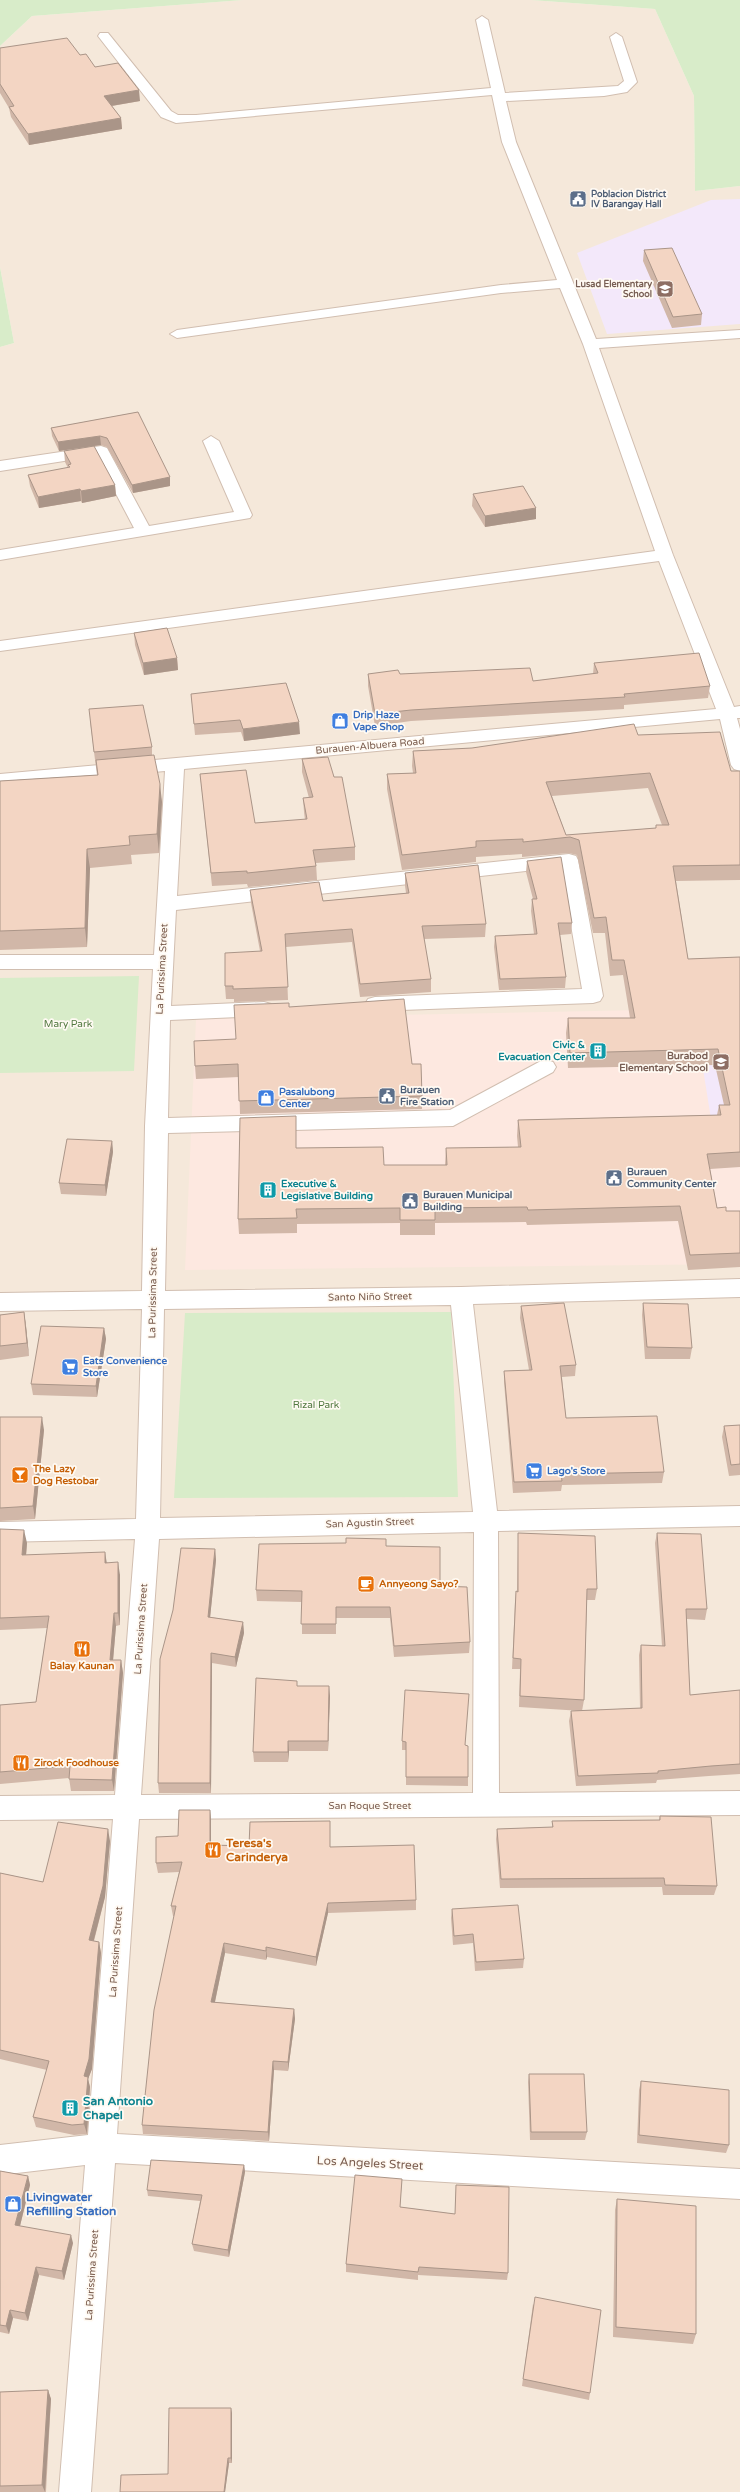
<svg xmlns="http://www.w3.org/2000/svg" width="740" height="2492" viewBox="0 0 740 2492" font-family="'Varela Round',sans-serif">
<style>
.residential{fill:#f5e8da}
.commercial{fill:#fde8e0}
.education{fill:#f3e8fa}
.green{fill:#d8ecc9}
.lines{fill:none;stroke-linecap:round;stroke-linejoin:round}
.minor-casing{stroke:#d1beb0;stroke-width:2}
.minor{fill:#fff;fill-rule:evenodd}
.wall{fill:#d1b7a8;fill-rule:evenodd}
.shaded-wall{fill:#aa9588}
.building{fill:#f3d5c3;stroke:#aa9588;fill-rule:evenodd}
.labels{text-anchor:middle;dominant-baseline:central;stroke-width:3.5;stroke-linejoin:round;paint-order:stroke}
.far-service-label{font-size:9px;font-weight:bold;fill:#4e5e75;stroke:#fffaf3;text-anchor:start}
.far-education-label{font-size:9px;font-weight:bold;fill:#785e54;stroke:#fffaf3;text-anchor:end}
.shop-label{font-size:10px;font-weight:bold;fill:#366cbe;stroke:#fffaf3;text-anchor:start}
.street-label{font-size:10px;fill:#7a5c4d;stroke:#fffaf3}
.park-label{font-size:10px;fill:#537a41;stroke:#fffaf3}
.culture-label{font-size:10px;font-weight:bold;fill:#0d838f;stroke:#fffaf3;text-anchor:end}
.education-label{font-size:10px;font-weight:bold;fill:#785e54;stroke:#fffaf3;text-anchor:end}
.service-label{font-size:10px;font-weight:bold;fill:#4e5e75;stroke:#fffaf3;text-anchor:start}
.food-label{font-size:10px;font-weight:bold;fill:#c56008;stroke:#fffaf3;text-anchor:start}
.near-food-label{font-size:12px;font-weight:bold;fill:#c56008;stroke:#fffaf3;text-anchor:start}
.near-culture-label{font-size:12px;font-weight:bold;fill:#0d838f;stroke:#fffaf3;text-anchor:start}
.near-street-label{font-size:12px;fill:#7a5c4d;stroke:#fffaf3}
.near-shop-label{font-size:12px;font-weight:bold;fill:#366cbe;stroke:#fffaf3;text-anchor:start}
</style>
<rect width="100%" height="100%" fill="#fdf6ec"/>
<!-- residential -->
<path class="residential" d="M243,0H531L655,9L694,96L695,191L740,186V2492H0V347L14,343L0,267V46L32,16Z"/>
<!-- commercial -->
<path class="commercial" d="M740,1008V1264L185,1270L196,1019Z"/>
<!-- education -->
<path class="education" d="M740,199V324L607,334L577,253L711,200Z
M693,1006L740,1118L711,1119Z"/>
<!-- green -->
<path class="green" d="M0,0H243L32,16L0,46Z
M531,0H740V186L695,191L694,96L655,9Z
M0,267L14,343L0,347Z
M139,976L134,1071L0,1073V978Z
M451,1312L458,1497L174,1498L185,1313Z"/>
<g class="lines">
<!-- minor casing -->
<g class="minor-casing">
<path id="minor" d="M482,16L488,20L505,93L618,86L624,81L610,37L616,33L622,37L637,82L627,92L604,96L506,101L516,142L596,339L740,330V338L599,348L673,555L734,707L740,706V718H737L740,729V771L734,769L731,765L720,719L184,769L177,896L569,854L576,856L578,860L603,996L600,1001L593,1003L375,1011L368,1009L365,1004L368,999L375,997L582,989L561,867L176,910L171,1006L264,1002L271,1004L274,1009L271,1014L264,1016L170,1020L168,1118L450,1110L539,1062L546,1060L553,1062L556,1067L553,1072L453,1126L168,1133L165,1291L461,1287L740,1279V1297L473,1304L497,1511L740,1506V1526L498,1531L499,1793L740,1791V1815L139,1819L117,2134L740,2169V2199L115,2163L91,2492H59L85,2165L0,2175V2145L88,2135L113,1819L0,1820V1796L115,1795L135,1539L0,1542V1522L136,1519L142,1309L0,1311V1293L142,1291L145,1126L153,969H0V955H154L165,771L0,786V774L716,709L659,561L0,651V641L655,551L583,344L560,288L501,293L177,338L170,334L177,330L501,285L557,280L502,142L492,95L176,123L161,117L98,36L100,33H108L171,111L178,115H196L491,88L476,20ZM451,1305L473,1512L160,1518L164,1309ZM474,1532L473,1793L141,1795L159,1539Z
M211,436L219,441L252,515L250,518L0,560V550L134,528L96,456L0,471V461L101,446L107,448L149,526L234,512L203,441Z"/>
</g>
<!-- minor -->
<use href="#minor" class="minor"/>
</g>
<!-- wall -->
<path class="wall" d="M0,48L80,55L140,101L112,106L121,118L122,129L29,145L11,117L9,108L0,93Z
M644,250L702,314L701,325L672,328L643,261Z
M138,412L170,486L133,493L107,447L101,445L59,451L52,436L51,428Z
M64,451L115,485L116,496L82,503L81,501L39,508L30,486L28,475L68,468L65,462Z
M473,494L536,508V519L485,527L472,506Z
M134,633L177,658L178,670L144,675L135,645Z
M594,663L710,686L708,698L624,705V709L411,721L375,726L368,686V674H400L533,681L593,674Z
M191,694L300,734L244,741L241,732L195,735Z
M90,721L152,747V755L162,802L159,853L131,855L132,864L90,868L87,947L0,950V781L97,775Z
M638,735L731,771H740V880L676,881L688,959L740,957V1167L710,1169L717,1208L726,1211H740V1267L688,1270L678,1221L527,1225L526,1222L435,1223V1235H400V1223L297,1224V1233L239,1234L238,1219L296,1148L384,1165H445L446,1148L518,1147L517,1136L518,1120L717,1115L719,1105H724L715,1065L568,1068L566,1033L568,1018H630L623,975L610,976L605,933H593L577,855L569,853L522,857V854L476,857V862L402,870L387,789V774L413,773L412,766L413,751L472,748ZM648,788L662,825H656V828L566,835L552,796Z
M302,759L355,847V860L316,863L317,880L248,887L247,884L212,886L200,774L255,823L305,820L304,812L303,798H309L302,772Z
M527,861L572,923L571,934L560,935L566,977L565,988L499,990L494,947L495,936L534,934L531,911L532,899H533L526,872Z
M405,873L486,924L485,937L424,939L431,979V992L360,997L352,942L286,947L288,1000L234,1002V999H226L225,986L260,951L251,903L250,890L323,901L406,893L405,886Z
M289,1007L412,1064L422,1096V1109L240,1114L239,1077L196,1079L195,1066L236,1039Z
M112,1141L113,1152L106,1196L61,1194L59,1183Z
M643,1303L692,1348L690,1359H645L642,1315Z
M521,1306L576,1365L575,1376L562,1377L566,1418L664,1472L662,1483L562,1485L561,1491L513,1493L504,1382V1371L529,1370L520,1318Z
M24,1312L26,1326L29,1356L0,1360V1315Z
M104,1328L106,1339L97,1397L33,1395L31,1384Z
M0,1417L44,1430L35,1519L0,1521Z
M740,1425V1475L729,1476L722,1437L724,1426Z
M0,1529L27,1543L26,1555L107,1562L120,1575V1625L116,1626L113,1660H121L123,1673L114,1791H71L69,1778L0,1784V1705L36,1702L47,1628L0,1630Z
M518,1533L597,1589L595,1600H587L584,1700L582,1711L519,1707L520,1669H512L515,1602L516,1591H517L518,1544Z
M657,1533L707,1609L705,1620L687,1619L690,1695L740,1690V1774L709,1776L657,1780L656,1783L576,1786L569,1721L571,1711L640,1708L639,1655L641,1645L662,1646L655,1543Z
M386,1546L440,1586L470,1642L469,1653L394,1657L390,1618H336V1634H302V1602L257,1601L256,1590Z
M215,1549L216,1560L210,1617L243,1622L244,1633L236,1667L212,1663L211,1793H159L158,1783Z
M330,1696L328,1751H289L288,1762H254L253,1752Z
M402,1741L465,1745L468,1777V1786L406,1785V1750H402Z
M210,1810L211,1820V1845L330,1847L416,1900V1910L328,1913L316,1966L267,1957L266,1960L225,1953L215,2002L294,2009L295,2019L288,2071L274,2070L269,2141L143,2134L142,2125L174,1916H173L171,1906L179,1872L158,1873L156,1863L178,1836Z
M660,1816L717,1886L714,1895H663L662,1887L500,1888L496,1839L497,1829L552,1827V1821L659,1820Z
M110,1841L105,1897L94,1941L99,1942L101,1953L92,2069L88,2079L90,2087L87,2134L74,2135L36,2127L33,2117L47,2070L0,2059V1873L43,1882Z
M452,1909L524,1959L523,1968L475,1971L473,1943L453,1945L451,1918Z
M529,2074L587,2132L585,2140H530L528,2082Z
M641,2081L729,2145L726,2153L637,2143L639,2090Z
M244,2165L245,2172L229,2257L194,2251L192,2244L200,2201L148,2196L147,2190Z
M0,2171L28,2176L30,2185L20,2226L73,2243L64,2280L39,2275L28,2321L13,2318L9,2334L0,2332Z
M402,2179L400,2207L455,2214L456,2185L508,2273L507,2280L418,2275V2280L346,2272V2264Z
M617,2199L696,2334L693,2344L613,2337L615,2210Z
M533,2304L590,2393L589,2400L522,2386Z
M48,2390L51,2399L46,2492H0V2392Z
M232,2413V2463H229L225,2492H120L168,2474Z"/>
<!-- shaded-wall -->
<path class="shaded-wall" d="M139,90L140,101L105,107L104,96Z
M121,118L122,129L29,145L28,134Z
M100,436L101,445L59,451L58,442Z
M170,477V486L133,493L132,485Z
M115,485L116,496L82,503L81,491Z
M80,489L81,501L39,508L38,497Z
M536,508V519L485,527V516Z
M177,658L178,670L144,675L143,663Z
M299,722L300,734L244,741L243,729Z
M160,784L162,802L159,853L157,834Z
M87,849L90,868L87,947L85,928Z
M112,1141L113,1152L106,1196L105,1185Z
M24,1312L26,1326L29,1356L27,1343Z
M104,1328L106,1339L97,1397L96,1386Z
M42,1417L44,1430L35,1519L33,1506Z
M24,1530L27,1543L25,1568L22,1555Z
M215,1549L216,1560L209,1628L208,1617Z
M105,1552L107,1564L105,1563Z
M118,1562L120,1575V1625L118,1613Z
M114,1613L116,1626L112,1672L110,1660Z
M243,1622L244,1633L236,1667L235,1657Z
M211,1653L212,1663L211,1793L210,1783Z
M121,1660L123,1673L114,1791L112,1780Z
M329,1686L330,1696L328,1751V1741Z
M288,1741L289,1751L288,1762Z
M210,1810L211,1820V1855L210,1845Z
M108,1829L110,1841L105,1897L91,1951L89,1940Z
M328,1903V1913L316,1966V1957Z
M99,1942L101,1953L92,2069L88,2079L90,2087L87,2134L84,2124V2076Z
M224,1943L225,1953L213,2011L211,2002Z
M266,1947L267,1957L266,1960Z
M294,2009L295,2019L288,2071V2062Z
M273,2061L274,2070L269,2141L268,2132Z
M244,2165L245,2172L229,2257L228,2250Z
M28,2176L30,2185L18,2234L15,2225Z
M71,2235L73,2243L64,2280L62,2271Z
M36,2267L39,2275L28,2321L25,2313Z
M10,2310L13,2318L9,2334L6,2326Z
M48,2390L51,2399L45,2492L42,2485Z
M231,2408L232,2413V2463L231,2458Z
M228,2458L229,2463L225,2492H224Z"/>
<!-- building -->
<path class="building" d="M67,38L80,55L86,54L95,67L118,63L139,90L104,96L121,118L28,134L9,107L14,106L0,84V48Z
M672,248L702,314L673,317L644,250Z
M138,412L170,477L132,485L107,438L100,436L58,442L51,428Z
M94,446L115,485L81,491L80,489L38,497L28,475L70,467L68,465L71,464L64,451Z
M523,486L536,508L485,516L473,494Z
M167,628L177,658L143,663L134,633Z
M699,653L710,686L624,694L625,697L411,710L375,714L368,674L398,670L400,674L530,668L533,681L598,673L594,663Z
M286,683L299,722L243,729L240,720L194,724L191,694Z
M143,705L152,747L94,752L89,709Z
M634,724L638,735L720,732L731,771H740V865L673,866L688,959L740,957V1152L707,1154L717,1208L726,1207V1211H740V1253L690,1255L680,1206L528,1210L527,1207L435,1208V1220H400V1208L296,1209L297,1218L238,1219L240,1118L296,1116V1148L383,1147L384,1165H447L446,1148L521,1147L518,1120L721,1115L719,1105H730L718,1049L570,1053L568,1018H635L624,960H612L606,917L594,918L579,840L570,837L523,842V839L476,841V847L402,855L387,774L416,773L413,751L472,748ZM650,773L669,825H656V828L566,835L546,782Z
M154,755L160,784L157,834L129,836L130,845L87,849L85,928L0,931V781L98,775L96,760Z
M328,757L334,777H342L355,847L313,850L316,866L247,873V871L211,873L200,774L246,770L255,823L307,819L303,798L313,797L302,759Z
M561,857L572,923H558L566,977L500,979L495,936L537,934L532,899H537L527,861Z
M478,865L486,924L422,926L431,979L360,984L352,929L285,934L288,987L233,989V986H225V953L262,951L250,890L319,882L323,901L409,893L405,873Z
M404,999L412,1064H421L422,1096L239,1101L238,1064L195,1066L194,1041L236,1039L234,1005L289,1003V1007Z
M67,1139L112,1141L105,1185L59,1183Z
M564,1303L576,1365L560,1366L566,1418L657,1416L664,1472L561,1474L562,1481L514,1482L504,1371L532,1370L521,1306Z
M643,1303L688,1304L692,1348L647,1347Z
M24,1312L27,1343L0,1346V1315Z
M41,1326L104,1328L96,1386L31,1384Z
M0,1417H42L33,1506L0,1508Z
M740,1425V1464L731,1465L724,1426Z
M0,1529L24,1530L22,1555L105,1552V1563L118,1562V1613H114L110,1660H121L112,1780L69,1779L70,1766L0,1772V1705L36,1702L49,1616L0,1618Z
M518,1533L595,1536L597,1589H587L584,1700L520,1696L521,1659L513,1658L516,1591L518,1592Z
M657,1533L701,1534L707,1609H686L690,1695L740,1690V1764L711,1766L658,1771V1773L578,1776L571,1711L642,1708L641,1645L665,1646Z
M346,1538L386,1539V1546L440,1547V1586L467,1587L470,1642L394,1646L390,1607H336V1624H301L302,1591L256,1590L259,1544L346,1543Z
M181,1548L215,1549L208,1617L243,1622L235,1657L211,1653L210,1783H158L160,1659L173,1610Z
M256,1678L297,1681V1686H329L328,1741H288V1752H253Z
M405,1690L469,1694L465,1745L468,1746V1777H406V1742L402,1741Z
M179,1810H210V1845L249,1846L250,1822L330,1821V1847L414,1845L416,1900L328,1903L316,1957L266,1947V1951L224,1943L211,2002L294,2009L288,2062L273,2061L268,2132L142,2125L154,2010L176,1906H171L182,1862L156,1863V1837L178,1836Z
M660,1816L711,1817L717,1886L665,1885L664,1878L501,1879L497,1829L553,1827L552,1821L660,1820Z
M58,1822L108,1829L103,1886L89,1940L99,1942L89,2059L84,2076L88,2077L84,2124L72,2125L33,2117L49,2061L0,2050V1873L43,1882Z
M518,1905L524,1959L476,1962L473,1934L454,1936L452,1909Z
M529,2074H584L587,2132H531Z
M641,2081L729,2090V2145L639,2135Z
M151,2160L244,2165L228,2250L192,2244L202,2195L147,2190Z
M0,2171L28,2176L15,2225L71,2235L62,2271L36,2267L25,2313L10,2310L6,2326L0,2325Z
M355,2175L402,2179L400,2207L455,2214L456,2185L509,2187L508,2273L419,2267L418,2272L346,2264Z
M617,2199L696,2206V2334L616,2327Z
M535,2297L601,2310L590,2393L523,2379Z
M48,2390L42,2485L0,2486V2392Z
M169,2408H231V2458H228L224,2492H120L121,2475L168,2474Z"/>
<!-- icons -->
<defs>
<g id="civic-square" transform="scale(0.9)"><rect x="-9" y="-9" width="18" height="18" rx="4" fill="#5c6f8a" stroke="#fffaf3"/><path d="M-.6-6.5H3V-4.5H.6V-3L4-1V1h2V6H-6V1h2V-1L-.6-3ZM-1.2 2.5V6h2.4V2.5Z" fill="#fff"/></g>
<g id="school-square" transform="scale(0.9)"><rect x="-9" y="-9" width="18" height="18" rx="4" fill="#8d6e63" stroke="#fffaf3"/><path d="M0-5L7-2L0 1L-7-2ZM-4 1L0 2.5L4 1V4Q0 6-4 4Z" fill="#fff"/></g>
<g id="shop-square" transform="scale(0.9)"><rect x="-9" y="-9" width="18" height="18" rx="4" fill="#3f7fe0" stroke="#fffaf3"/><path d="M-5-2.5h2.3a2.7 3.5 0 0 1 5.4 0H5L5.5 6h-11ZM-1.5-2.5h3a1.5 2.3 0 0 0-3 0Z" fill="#fff"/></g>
<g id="building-square" transform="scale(0.9)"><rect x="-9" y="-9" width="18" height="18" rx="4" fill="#0f9aa8" stroke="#fffaf3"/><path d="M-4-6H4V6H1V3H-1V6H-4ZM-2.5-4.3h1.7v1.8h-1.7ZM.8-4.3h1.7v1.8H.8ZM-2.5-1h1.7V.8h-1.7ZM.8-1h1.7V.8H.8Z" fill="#fff"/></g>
<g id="supermarket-square" transform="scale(0.9)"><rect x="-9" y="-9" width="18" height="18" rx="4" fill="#3f7fe0" stroke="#fffaf3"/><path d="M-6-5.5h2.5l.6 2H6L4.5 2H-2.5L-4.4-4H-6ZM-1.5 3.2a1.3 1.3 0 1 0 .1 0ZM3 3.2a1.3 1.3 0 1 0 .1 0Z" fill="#fff"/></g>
<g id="bar-square" transform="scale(0.9)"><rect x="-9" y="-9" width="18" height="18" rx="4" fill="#e8710a" stroke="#fffaf3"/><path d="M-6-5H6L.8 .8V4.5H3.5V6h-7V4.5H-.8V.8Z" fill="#fff"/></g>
<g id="cafe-square" transform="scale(0.9)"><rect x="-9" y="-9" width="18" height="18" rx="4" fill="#e8710a" stroke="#fffaf3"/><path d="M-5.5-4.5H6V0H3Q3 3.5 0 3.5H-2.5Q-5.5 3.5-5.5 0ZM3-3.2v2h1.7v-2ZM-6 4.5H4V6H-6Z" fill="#fff"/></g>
<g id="restaurant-square" transform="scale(0.9)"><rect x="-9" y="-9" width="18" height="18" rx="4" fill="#e8710a" stroke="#fffaf3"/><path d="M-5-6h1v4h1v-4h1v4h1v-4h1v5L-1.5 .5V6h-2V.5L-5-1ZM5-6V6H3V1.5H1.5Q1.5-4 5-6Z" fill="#fff"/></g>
</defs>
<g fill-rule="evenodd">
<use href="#civic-square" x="578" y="199"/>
<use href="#school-square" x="665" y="289"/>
<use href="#shop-square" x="340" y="721"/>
<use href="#building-square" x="598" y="1051"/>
<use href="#school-square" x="721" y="1062"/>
<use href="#civic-square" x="387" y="1096"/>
<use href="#shop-square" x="266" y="1098"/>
<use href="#civic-square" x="614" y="1178"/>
<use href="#building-square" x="268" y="1190"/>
<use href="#civic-square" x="410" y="1201"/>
<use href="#supermarket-square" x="70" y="1367"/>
<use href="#supermarket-square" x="534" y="1471"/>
<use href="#bar-square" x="20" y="1475"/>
<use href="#cafe-square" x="366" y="1584"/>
<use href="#restaurant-square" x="82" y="1649"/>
<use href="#restaurant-square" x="21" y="1763"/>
<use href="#restaurant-square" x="213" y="1850"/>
<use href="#building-square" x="70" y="2108"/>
<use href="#shop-square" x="13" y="2204"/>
</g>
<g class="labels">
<!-- far-service labels -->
<g class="far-service-label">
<text x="591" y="194">Poblacion District<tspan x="591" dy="10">IV Barangay Hall</tspan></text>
</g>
<!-- far-education labels -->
<g class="far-education-label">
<text x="652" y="284">Lusad Elementary<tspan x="652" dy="10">School</tspan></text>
</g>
<!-- shop labels -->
<g class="shop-label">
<text x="353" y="715">Drip Haze<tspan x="353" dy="12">Vape Shop</tspan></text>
<text x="279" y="1092">Pasalubong<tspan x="279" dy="12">Center</tspan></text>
<text x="83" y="1361">Eats Convenience<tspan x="83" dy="12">Store</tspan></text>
<text x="547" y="1471">Lago's Store</text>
</g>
<!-- street labels -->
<g class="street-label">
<text transform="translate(370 746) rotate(-5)">Burauen-Albuera Road</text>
<text transform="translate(162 969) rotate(-87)">La Purissima Street</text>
<text transform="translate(153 1293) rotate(-89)">La Purissima Street</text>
<text transform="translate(370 1297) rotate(-1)">Santo Niño Street</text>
<text transform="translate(370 1523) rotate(-2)">San Agustin Street</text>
<text transform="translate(141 1629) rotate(-86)">La Purissima Street</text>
<text x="370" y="1806">San Roque Street</text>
<text transform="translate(116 1952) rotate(-86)">La Purissima Street</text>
<text transform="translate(92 2275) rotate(-86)">La Purissima Street</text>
</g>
<!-- park labels -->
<g class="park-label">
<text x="68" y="1024">Mary Park</text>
<text x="316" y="1405">Rizal Park</text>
</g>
<!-- culture labels -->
<g class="culture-label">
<text x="585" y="1045">Civic &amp;<tspan x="585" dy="12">Evacuation Center</tspan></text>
<text x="281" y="1184" text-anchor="start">Executive &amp;<tspan x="281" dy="12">Legislative Building</tspan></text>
</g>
<!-- education labels -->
<g class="education-label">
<text x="708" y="1056">Burabod<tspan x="708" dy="12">Elementary School</tspan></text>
</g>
<!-- service labels -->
<g class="service-label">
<text x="400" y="1090">Burauen<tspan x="400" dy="12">Fire Station</tspan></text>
<text x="627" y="1172">Burauen<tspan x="627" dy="12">Community Center</tspan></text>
<text x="423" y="1195">Burauen Municipal<tspan x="423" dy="12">Building</tspan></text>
</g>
<!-- food labels -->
<g class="food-label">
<text x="33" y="1469">The Lazy<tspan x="33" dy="12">Dog Restobar</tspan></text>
<text x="379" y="1584">Annyeong Sayo?</text>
<text x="82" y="1666" text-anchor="middle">Balay Kaunan</text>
<text x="34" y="1763">Zirock Foodhouse</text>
</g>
<!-- near-food labels -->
<g class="near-food-label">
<text x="226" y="1843">Teresa's<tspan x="226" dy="14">Carinderya</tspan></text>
</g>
<!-- near-culture labels -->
<g class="near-culture-label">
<text x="83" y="2101">San Antonio<tspan x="83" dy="14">Chapel</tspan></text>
</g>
<!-- near-street labels -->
<g class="near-street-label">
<text transform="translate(370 2163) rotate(3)">Los Angeles Street</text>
</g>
<!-- near-shop labels -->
<g class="near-shop-label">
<text x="26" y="2197">Livingwater<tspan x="26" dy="14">Refilling Station</tspan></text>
</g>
</g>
</svg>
